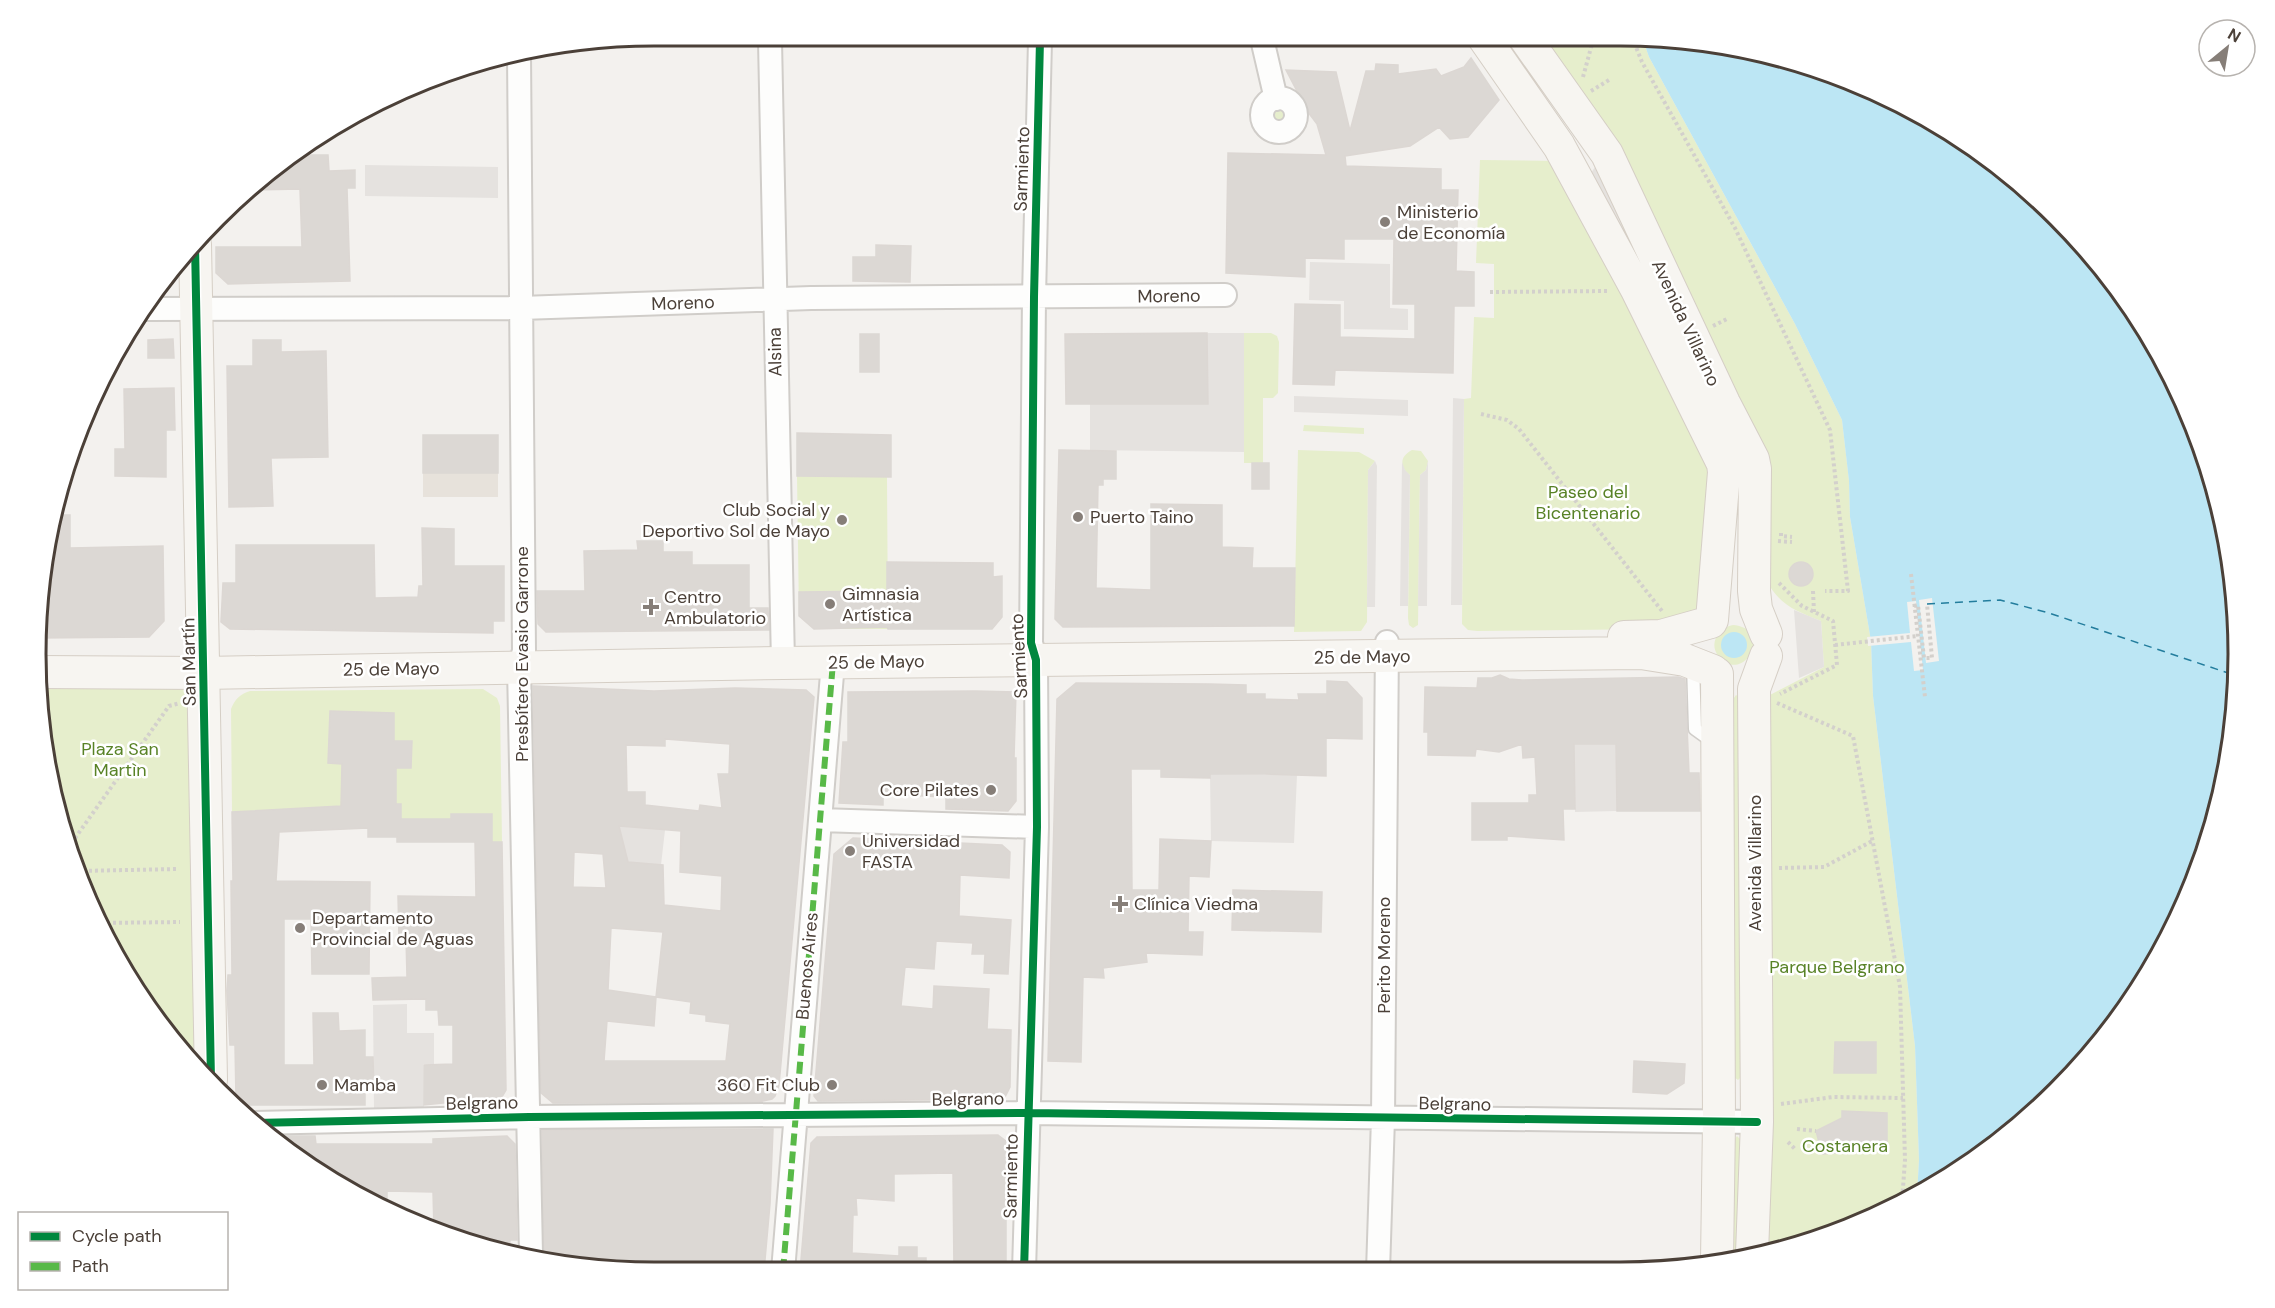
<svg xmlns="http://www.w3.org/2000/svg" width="2275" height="1308" viewBox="0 0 2275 1308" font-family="'DM Sans',sans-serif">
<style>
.residential{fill:#e7e2db}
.green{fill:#e6eecc}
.parking{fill:#e5e2df}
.water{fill:#bce6f4}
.pier{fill:#f3f1ee}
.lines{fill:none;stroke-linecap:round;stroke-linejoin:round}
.ferry{stroke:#237d9d;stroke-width:1.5;stroke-dasharray:8 6;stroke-linecap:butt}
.building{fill:#dcd8d4;stroke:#dcd7d3;stroke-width:1.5;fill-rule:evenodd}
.service-casing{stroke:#d0cdc9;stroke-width:15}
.minor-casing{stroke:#d0cdc9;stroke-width:26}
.secondary-casing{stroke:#d5cec5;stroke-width:34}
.path{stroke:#d3d0cc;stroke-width:4;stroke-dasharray:3 3;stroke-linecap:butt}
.service{stroke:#fdfdfc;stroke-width:12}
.minor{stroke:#fdfdfc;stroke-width:22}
.secondary{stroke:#f7f5f1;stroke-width:32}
.quiet{stroke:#58b947;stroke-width:6;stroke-dasharray:12 6;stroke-linecap:butt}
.cycleway-casing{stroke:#fff;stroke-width:11}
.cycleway{stroke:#00873e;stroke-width:8}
.poi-dot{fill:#867e78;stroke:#fff;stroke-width:2}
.labels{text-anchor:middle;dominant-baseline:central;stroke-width:5;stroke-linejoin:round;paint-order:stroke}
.street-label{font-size:18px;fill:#4b4038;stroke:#fff}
.poi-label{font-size:18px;fill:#4b4038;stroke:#fff;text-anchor:start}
.park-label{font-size:18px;fill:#588226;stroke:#fff}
.rim{fill:none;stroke:#4b4038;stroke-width:3}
</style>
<rect width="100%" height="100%" fill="#f3f1ee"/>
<!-- residential -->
<path class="residential" d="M423,435H498V497H423Z"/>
<!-- green -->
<path class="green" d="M1642,37L1649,57L1795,324L1842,420L1849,481L1850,517L1871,641L1873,696L1915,1046L1919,1160L1917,1195L1819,1239L1768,1249L1771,1129L1768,696L1824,667L1821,621C1794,610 1779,605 1765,578L1764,466L1537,38Z
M1268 116a12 12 0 1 1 24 0a12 12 0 1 1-24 0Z
M1480,160L1558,161L1717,470L1697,613L1660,629L1477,631L1468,630L1462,624L1464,399L1471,398L1474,317L1494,318V264L1476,263Z
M1244,333H1271L1277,336L1279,342L1278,393L1273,398H1263V463H1244Z
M1304,425L1364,428V434L1303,431Z
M1298,450L1359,452L1375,461L1368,470L1367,622L1361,631L1294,632Z
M1412,450L1421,451L1428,461L1426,470L1420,475L1418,625L1413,628L1409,625L1408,618L1410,475C1399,467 1400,456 1412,450Z
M797,476L887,477L888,629H814L799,616Z
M1733,625C1776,629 1743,685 1719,657C1708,644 1718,628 1733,625Z
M39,686L186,687L191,692L200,1069L164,1030L119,963L69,853L48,774Z
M483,689L497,698L500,706L502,842H492V814L451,819H401L400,804L232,812L231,709C235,699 240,694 250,691Z
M1736,695L1739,697L1741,1077L1738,1080L1734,1077L1732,701Z
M1737,1136L1743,1142L1740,1255L1730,1257L1733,1142Z"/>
<!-- parking -->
<path class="parking" d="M1601,158L1654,268L1647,279L1591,173Z
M365,165L498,167V198L365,196Z
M1310,262L1390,264V308L1408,309V330L1344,329V301L1309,300Z
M1207,333H1244V452L1090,450V404H1207Z
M1294,396L1408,400V416L1294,412Z
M1453,398L1464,399L1462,605H1451Z
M1375,461L1377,466L1375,607H1367L1368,470Z
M1428,461L1427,606H1418L1420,475L1426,470Z
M1402,462L1405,470L1410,475L1408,606H1400Z
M1794,610L1821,621L1824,667L1799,678Z
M1615,678L1617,811L1575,812L1574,744H1603Z
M1210,774L1297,775L1294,843L1211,841Z
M619,825L665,830L661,865L628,862Z
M407,1004V1033H434V1064H423L424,1107L374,1108L373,1005Z"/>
<!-- water -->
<path class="water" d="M1642,37H1662L1819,69L1964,140L2058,217L2135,310L2192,417L2227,533L2239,654L2227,774L2192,890L2135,997L2058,1091L1930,1189L1917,1195L1919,1160L1915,1046L1873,696L1871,641L1850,517L1849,481L1842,420L1795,324L1649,57Z
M1721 645a13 13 0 1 1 26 0a13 13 0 1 1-26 0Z"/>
<!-- pier -->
<path class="pier" d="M1932,598L1939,661L1926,663L1919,600Z
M1916,601L1923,670L1914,671L1911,642L1868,646L1867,637L1910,633L1907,602Z"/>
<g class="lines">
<!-- ferry -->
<path class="ferry" d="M1927,604L2000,600L2049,613L2237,676"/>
</g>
<!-- building -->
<path class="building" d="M1471,58L1499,100L1468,137L1450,139L1439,127L1410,146L1345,156L1346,166L1441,169V190H1458L1456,271L1474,272V306H1454L1453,373L1335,370L1334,385L1293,384L1295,304L1340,305V337L1415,339V304H1393L1394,239H1344V259L1305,258V277L1226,273L1228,153L1326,155L1317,124L1308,112L1286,70L1336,72L1350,131L1366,71H1375L1376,64L1398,65V74L1436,69L1441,76L1464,67Z
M291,155H328L329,171L355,170V188H347L350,281L228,284L216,273V247H302L300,189L248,190L278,164Z
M876,245L911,246L910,282L853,281V257H876Z
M1207,333L1208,404H1066L1065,334Z
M860,334H879V372H860Z
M173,339L174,358H148V340Z
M253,340H281V352L326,351L328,457L271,458L273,506L229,507L227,366H253Z
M174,388L175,430H166V477L115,476V449H125L124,389Z
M797,433L891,435V477L797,476Z
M423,435H498V473H423Z
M1059,450L1116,451V479H1103V485H1098L1096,588L1151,590V504L1222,505V547L1253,548L1252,568H1295L1294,626L1063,627L1055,619Z
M1252,463H1269V489H1252Z
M54,515H70V548L163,546L164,621L149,637L38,638Z
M422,528L454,529V566H504V621H493V633L230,629L221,622L223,583H236V545H374L375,598L418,597L419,586H423Z
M637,541H663V552H692V565H749V608H768L769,630L546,632L538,624L537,591H585L584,551L638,550Z
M1789 574a12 12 0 1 1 24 0a12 12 0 1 1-24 0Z
M887,562L993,563V577L1002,576V617L992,629H888L887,627L814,629L799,616V592L887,591Z
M1500,675L1509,679L1522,680L1678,677L1685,679L1689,773H1699L1700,811H1617L1616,744H1574L1575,809H1563L1564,840L1507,836V840H1472V803H1529V795H1537L1535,757L1523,758L1522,744L1499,752L1476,749L1475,756L1428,755V732H1424L1425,687L1477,688L1478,678H1492Z
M1327,681L1347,682L1362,698V739L1326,738V776L1265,774H1210V778L1161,777V769H1131L1132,890H1159L1160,839L1211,841L1209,877L1189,876L1188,932H1203L1202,955L1146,953L1147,962L1103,968L1104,978L1083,977L1081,1062L1048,1061L1057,699L1076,683L1210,684L1246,685V694H1265V699L1299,700L1298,694H1327Z
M533,686L654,691L735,688L806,690L814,697L779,1085L775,1096L772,1099L759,1102L553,1103L541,1093ZM665,739L730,744L729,774H718L722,808L700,805L699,811L645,805V792H627L626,745L665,746ZM619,826L681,831L680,872L722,876L721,911L664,905L663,865L628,862ZM574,852L603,854L606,888L573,887ZM611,928L663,932L656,997L608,990ZM656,997L691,1002L690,1013L706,1015V1021L730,1024L726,1061H604L607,1021L654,1026Z
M975,691L1016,692L1014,758H1016V801L1008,811L946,809V797L883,794V805L839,803L843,742H848V692Z
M330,711L394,713V741H412L411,768H396V804H401V819H451V814H492V842H502L506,1090L499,1102H453L424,1105V1065L453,1064V1025H439L438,1010H426V999L373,1000L372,978L407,977L406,938H399L398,896L476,897L475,842H397V837H368V828L279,832L276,881L370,882L369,974H312L311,919H284V1065H314L313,1013H338L339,1031L365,1030V1057H373L374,1091H365V1105H246L236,1098L235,1045H230L227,991L228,975H232L231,881H233L232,812L341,806L342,764L328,763Z
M853,838L1002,845L1010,852L1009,878L960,875L959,916L1011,920L1008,974L984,973L985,954H972L973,943L936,941L934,969L905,967L901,1006L933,1009L934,986L989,989L987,1029L1011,1030L1010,1087L1004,1099L818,1101L814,1096L834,854Z
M1233,890L1322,892L1321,932L1232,930Z
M1835,1042H1876V1073H1834Z
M1634,1061L1685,1064L1684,1083L1667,1094L1633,1092Z
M1842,1111L1887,1113V1149L1822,1154L1816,1131L1842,1118Z
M773,1129L770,1204L764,1271H613L544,1257L542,1130Z
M998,1135L1006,1141V1271H954L953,1173L894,1174V1201L856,1198L857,1215H853L852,1253L899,1256V1247H917V1258H926V1271H800L811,1143L817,1137Z
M269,1136H315L316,1144H433V1139L507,1136L515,1144L517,1240H510L509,1250L455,1239L434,1229L433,1192L387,1191V1206L311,1168Z"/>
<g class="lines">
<!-- service casing -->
<g class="service-casing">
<path id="service" d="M1693,664L1695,729L1713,742"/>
</g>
<!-- minor casing -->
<g class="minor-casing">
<path id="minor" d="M1262,39L1276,99
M770,41L783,663
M519,54L524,651L519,667L531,1254
M1262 115a17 17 0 1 1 34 0a17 17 0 1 1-34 0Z
M142,309L521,308L811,298L1225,295
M820,820L1037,827
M252,1123L529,1117L1028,1113L1757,1122
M783,1271L833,662
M1024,1271L1037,827L1036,660L1031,643L1034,297L1040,40
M1378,1271L1383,1118L1387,642"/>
</g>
<!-- secondary casing -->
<g class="secondary-casing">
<path id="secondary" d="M1484,38L1559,146L1637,290L1723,464L1724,472L1712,620
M1525,38L1607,154L1724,403L1753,459L1755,469L1754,591L1756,609L1766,634
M195,244L211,1080
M1624,637L1661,636L1711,622
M38,672L204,673L783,663L1641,653L1685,660L1713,671
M1752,1253L1757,1122L1754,689L1766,656
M1717,1260L1719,1122L1717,674"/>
</g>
<!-- path -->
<path class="path" d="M1632,37L1642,62L1735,228L1830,430L1848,591H1825
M1583,77L1592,44
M1591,91L1609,80
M1490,292L1610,291
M1713,326L1727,319
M1481,414L1507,420L1519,429L1662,611
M1781,533V536L1792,537
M1778,541L1792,542
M1911,574L1925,697
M1779,583L1802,606L1833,621L1837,665L1780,694
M1813,591L1814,612
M1914,606L1918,605L1924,658H1932L1927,604
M1835,645L1917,636
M1777,703L1853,736L1900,987L1905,1160L1902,1202
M68,848L169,706L180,703
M1779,868L1824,867L1874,840
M77,871L179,869
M101,923L180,922
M1781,1104L1833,1097L1903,1098
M1797,1129L1816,1131
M1788,1142L1795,1149"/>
<!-- service -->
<use href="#service" class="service"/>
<!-- minor -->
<use href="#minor" class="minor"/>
<!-- secondary -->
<use href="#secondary" class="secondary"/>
<!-- quiet -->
<path class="quiet" d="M783,1271L833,662"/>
<!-- cycleway casing -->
<g class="cycleway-casing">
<path id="cycleway" d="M195,244L211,1080
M252,1123L529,1117L1028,1113L1757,1122
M1024,1271L1037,827L1036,660L1031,643L1034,297L1040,40"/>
</g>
<!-- cycleway -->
<use href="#cycleway" class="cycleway"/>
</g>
<!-- markers -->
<g class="poi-dot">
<circle cx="1385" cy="222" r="6"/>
<circle cx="1078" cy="517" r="6"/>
<circle cx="842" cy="520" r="6"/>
<circle cx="830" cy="604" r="6"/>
<path d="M648 598h6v6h6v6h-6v6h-6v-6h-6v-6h6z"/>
<circle cx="991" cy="790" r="6"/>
<circle cx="850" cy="851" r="6"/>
<path d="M1117 895h6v6h6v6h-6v6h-6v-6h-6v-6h6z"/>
<circle cx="300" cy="928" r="6"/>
<circle cx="322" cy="1085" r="6"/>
<circle cx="832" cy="1085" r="6"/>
</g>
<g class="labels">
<!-- street labels -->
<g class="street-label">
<text transform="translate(1022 169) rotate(-88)">Sarmiento</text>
<text transform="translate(1169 296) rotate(-1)">Moreno</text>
<text transform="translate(683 303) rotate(-2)">Moreno</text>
<text transform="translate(1686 323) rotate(65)">Avenida Villarino</text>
<text transform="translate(775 352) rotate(-91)">Alsina</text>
<text transform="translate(522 654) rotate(-90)">Presbítero Evasio Garrone</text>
<text transform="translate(1019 656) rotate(-93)">Sarmiento</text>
<text transform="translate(1362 657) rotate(-1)">25 de Mayo</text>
<text transform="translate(189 662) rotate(-91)">San Martín</text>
<text transform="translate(876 662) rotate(-1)">25 de Mayo</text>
<text transform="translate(391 669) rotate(-1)">25 de Mayo</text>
<text transform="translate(1755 863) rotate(-90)">Avenida Villarino</text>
<text transform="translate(1384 955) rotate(-90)">Perito Moreno</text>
<text transform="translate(807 966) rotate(-85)">Buenos Aires</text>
<text transform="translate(968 1099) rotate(-1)">Belgrano</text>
<text transform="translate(482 1103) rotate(-1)">Belgrano</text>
<text transform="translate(1455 1104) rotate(1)">Belgrano</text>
<text transform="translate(1011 1176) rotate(-89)">Sarmiento</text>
</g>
<!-- poi labels -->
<g class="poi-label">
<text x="1397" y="212">Ministerio<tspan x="1397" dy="21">de Economía</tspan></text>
<text x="830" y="510" text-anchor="end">Club Social y<tspan x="830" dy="21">Deportivo Sol de Mayo</tspan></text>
<text x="1090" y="517">Puerto Taino</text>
<text x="842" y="594">Gimnasia<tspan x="842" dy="21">Artística</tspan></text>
<text x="664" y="597">Centro<tspan x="664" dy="21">Ambulatorio</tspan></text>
<text x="979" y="790" text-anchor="end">Core Pilates</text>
<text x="862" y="841">Universidad<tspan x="862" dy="21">FASTA</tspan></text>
<text x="1134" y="904">Clínica Viedma</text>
<text x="312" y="918">Departamento<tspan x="312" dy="21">Provincial de Aguas</tspan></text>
<text x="334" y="1085">Mamba</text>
<text x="820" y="1085" text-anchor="end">360 Fit Club</text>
</g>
<!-- park labels -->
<g class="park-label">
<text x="1588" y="492">Paseo del<tspan x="1588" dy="21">Bicentenario</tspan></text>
<text x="120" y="749">Plaza San<tspan x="120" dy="21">Martìn</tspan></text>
<text x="1837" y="967">Parque Belgrano</text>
<text x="1845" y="1146">Costanera</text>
</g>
</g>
<!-- crop -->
<path d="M0 0H2275V1308H0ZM654 46H1620A608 608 0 0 1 2228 654V654A608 608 0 0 1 1620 1262H654A608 608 0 0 1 46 654V654A608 608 0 0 1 654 46Z" fill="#fff" fill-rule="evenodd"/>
<path class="rim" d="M654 46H1620A608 608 0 0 1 2228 654V654A608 608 0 0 1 1620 1262H654A608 608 0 0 1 46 654V654A608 608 0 0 1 654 46Z"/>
<!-- legend -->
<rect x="18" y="1212" width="210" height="78" fill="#ffffff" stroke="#b7b3af" stroke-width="1.5"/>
<rect x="30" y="1232" width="30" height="9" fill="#00873e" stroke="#b7b3af" stroke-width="1.5"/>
<text x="72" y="1242" font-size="18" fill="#4b4038">Cycle path</text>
<rect x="30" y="1262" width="30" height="9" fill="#58b947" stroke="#b7b3af" stroke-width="1.5"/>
<text x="72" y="1272" font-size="18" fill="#4b4038">Path</text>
<!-- north arrow -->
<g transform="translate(2227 48) rotate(30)"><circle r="28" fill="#ffffff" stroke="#b7b3af" stroke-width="1.5"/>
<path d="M0-4.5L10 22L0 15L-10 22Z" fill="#867e78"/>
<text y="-9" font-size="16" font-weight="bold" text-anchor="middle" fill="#4b4038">N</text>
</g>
</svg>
